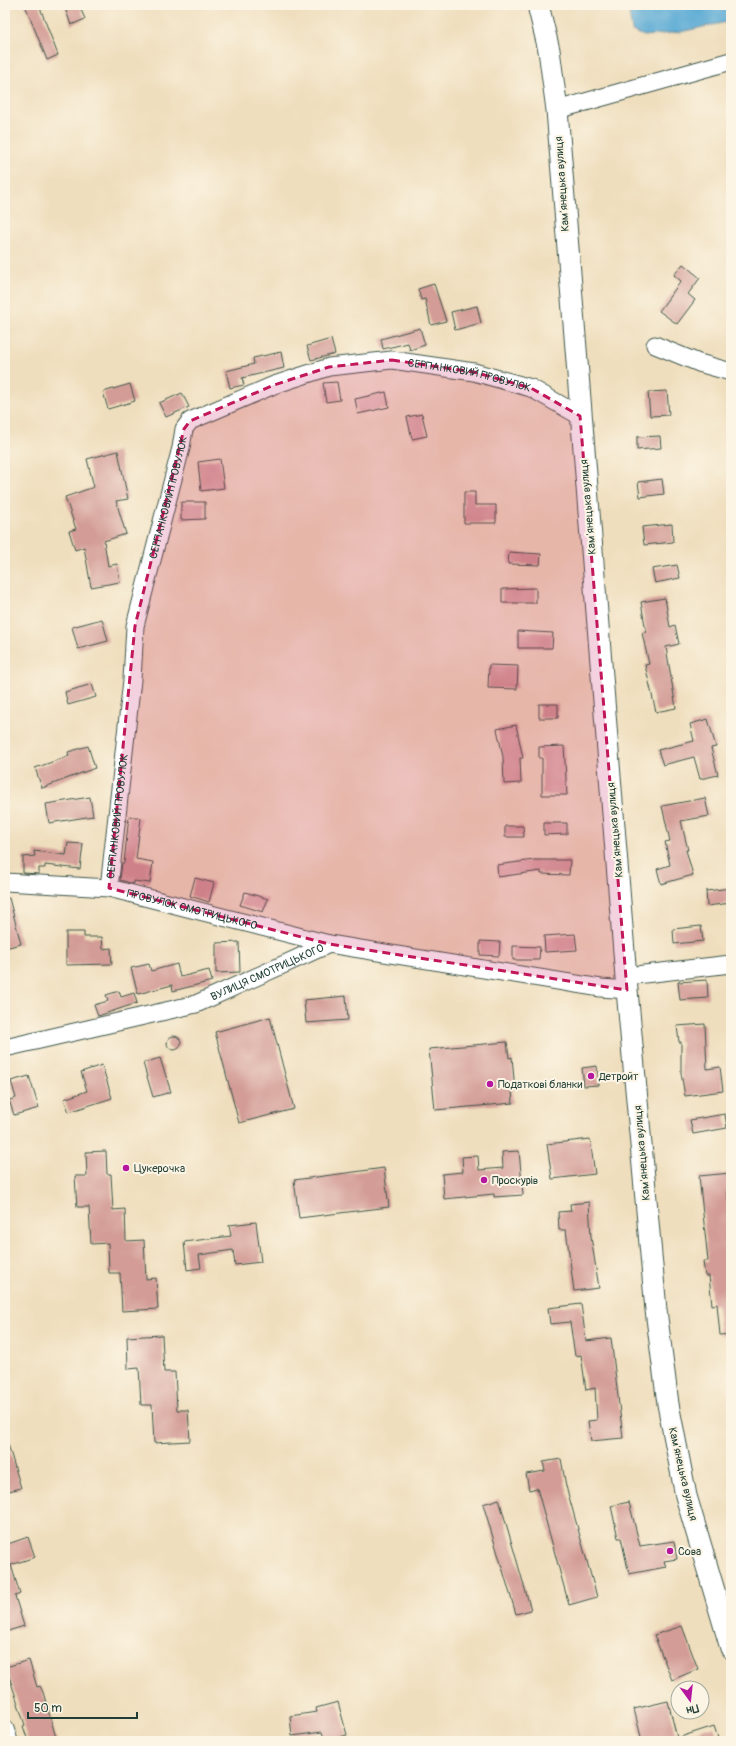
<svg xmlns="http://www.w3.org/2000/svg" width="736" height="1746" viewBox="0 0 736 1746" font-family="Pangolin,sans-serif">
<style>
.water{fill:#5babd5;stroke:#3d7484}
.building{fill:#d39c96}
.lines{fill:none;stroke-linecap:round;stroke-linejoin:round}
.minor-casing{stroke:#3e5549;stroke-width:19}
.major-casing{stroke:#3e5549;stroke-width:23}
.minor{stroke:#fff;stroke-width:17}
.major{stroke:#fff;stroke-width:21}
.marked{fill:#c2185b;fill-opacity:0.2;stroke:#c2185b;stroke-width:3;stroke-dasharray:8 5;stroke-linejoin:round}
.poi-dot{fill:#b5179e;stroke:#fcf5e5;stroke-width:1.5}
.labels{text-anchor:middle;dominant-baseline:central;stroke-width:4;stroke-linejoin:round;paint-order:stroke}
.street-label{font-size:11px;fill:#1f3d34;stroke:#fcf5e5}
.poi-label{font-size:11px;fill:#1f3d34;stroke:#fcf5e5;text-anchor:start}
</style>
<rect width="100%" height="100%" fill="#fcf5e5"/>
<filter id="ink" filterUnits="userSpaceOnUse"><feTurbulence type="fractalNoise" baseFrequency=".025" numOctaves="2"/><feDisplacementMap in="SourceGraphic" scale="8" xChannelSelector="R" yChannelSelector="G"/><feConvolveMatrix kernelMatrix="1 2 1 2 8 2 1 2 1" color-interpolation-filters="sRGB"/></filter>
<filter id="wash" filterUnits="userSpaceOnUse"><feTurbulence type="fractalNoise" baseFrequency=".012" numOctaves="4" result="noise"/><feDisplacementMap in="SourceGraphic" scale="16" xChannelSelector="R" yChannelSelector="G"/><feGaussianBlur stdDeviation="0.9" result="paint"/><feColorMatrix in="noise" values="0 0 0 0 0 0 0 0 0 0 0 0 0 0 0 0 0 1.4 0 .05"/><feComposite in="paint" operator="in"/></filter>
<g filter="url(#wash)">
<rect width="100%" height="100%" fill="#efdebd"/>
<!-- water -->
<path class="water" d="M628,5H731V21L680,32L644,36L632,31Z"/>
<g id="blocks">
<!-- building -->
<path class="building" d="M25,5H39L58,55L47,60Z
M64,5H79L85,19L71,25Z
M683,264L700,278L688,294L695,300L677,324L659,311L681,281L674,275Z
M434,284L446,321L431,325L425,299L421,300L418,289Z
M477,306L481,323L455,330L451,312Z
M420,328L425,345L410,350L408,343L383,349L381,339Z
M331,339L335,354L311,360L307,346Z
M281,352L284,368L242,378L244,385L230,388L226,371L254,364L253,358Z
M337,382L340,400L326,402L323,383Z
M130,384L135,401L108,409L103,392Z
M667,391L669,415L650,416L648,392Z
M386,392L389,407L358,414L355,399Z
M182,393L189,407L166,417L159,403Z
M422,414L427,436L412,439L407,417Z
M660,436L661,448L637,450V437Z
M118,451L128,499L116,501L126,534L104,541L108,566L117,564L120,582L91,587L84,547L75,550L69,531L76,529L65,497L94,487L87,459Z
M220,459L224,488L201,491L198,462Z
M662,479L664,494L640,497L638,482Z
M464,492H475V505H496V523H464Z
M181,502H205V519L181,520Z
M672,524L673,542L644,545L642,527Z
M509,552L541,554L540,565L508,564Z
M677,565L680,578L655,583L652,569Z
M536,588V603H502V589Z
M665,598L670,627L675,625L679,644L666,647L676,708L656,712L645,665L649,664L642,633L646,632L641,602Z
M102,619L108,641L78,649L72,627Z
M518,631L553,633L552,648H518Z
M489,665L518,666L517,689L488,688Z
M92,684L96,697L68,705L65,692Z
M539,704H558V718H539Z
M708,719L716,747L711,748L718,775L700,779L694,757L663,765L658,750L694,741L690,724Z
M516,725L523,758H520L521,783L504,784L503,757L497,729Z
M88,746L95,768L42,788L35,768L69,756L68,752Z
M564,746L567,795H542V758H539V747Z
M90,797L93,816L49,823L46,804Z
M705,798L709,816L681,821L688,850H686L693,875L661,884L657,869L670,865L665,842L670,841L662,806Z
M129,816L141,818L136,859L153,862L150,883L134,881V884L120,880L122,863H124Z
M544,823H567V834L544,835Z
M505,826H523L524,837H505Z
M68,843L83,844L80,869L45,865V868H39V874L23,873V857L35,856L34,851L66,855Z
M534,860H570L569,875L541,874V871L498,877L497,865Z
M195,878L214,883L209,902L190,896Z
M731,888V903L707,906L706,891Z
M245,892L268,899L263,912L240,905Z
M5,898H9L21,944L5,948Z
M701,926L703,941L674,944L673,929Z
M66,932H84V937H102L103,949L111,948L112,964L66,965Z
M575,934L577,950L545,952L544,936Z
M480,941L500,942L499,956L480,955Z
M239,942L240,972L216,973V943Z
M513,946L540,947L539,960H513Z
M149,964L151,971L177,964L180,977L209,970L212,981L173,991L172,985L138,994L131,968Z
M707,980L708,998L680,1000L678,982Z
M119,991L121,997L134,993L137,1003L98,1016L94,1005L108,1001L106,995Z
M346,996L348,1020L306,1023L304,1000Z
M270,1017L294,1109L239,1123L215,1032Z
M705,1024L707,1069L720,1067L723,1091L685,1096L681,1073V1042H679L677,1026Z
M167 1043a7 7 0 1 1 14 0a7 7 0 1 1-14 0Z
M507,1042L509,1058L512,1057L515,1090H512L513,1103L435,1110L429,1049Z
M160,1058L171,1092L153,1097L143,1063Z
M102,1065L112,1098L69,1112L64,1099L87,1091L81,1072Z
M597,1066L599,1085L584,1086L582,1068Z
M29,1076L39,1108L14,1115L9,1100L16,1098L11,1081Z
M725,1114L727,1128L693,1134L690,1120Z
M590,1139L595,1174L552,1179L547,1144Z
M106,1151L107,1174H111L113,1210L125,1209L126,1241L144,1240L146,1279L156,1278L158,1309L122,1311L120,1273H109L108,1243L91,1244L89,1207H77L75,1176H87L86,1152Z
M519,1151L523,1195L494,1197V1194L444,1199L442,1174L463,1172L462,1157L478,1156L479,1170L503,1168L502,1152Z
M384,1168L389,1207L299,1218L294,1180Z
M731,1173V1189H727L731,1227V1334L720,1335L717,1304L712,1305L709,1276H705L703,1261H708L699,1176Z
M589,1202L591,1237L599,1288L574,1291L566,1230H559L558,1212L571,1211L570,1204Z
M256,1222L261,1262L235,1265L233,1250L199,1255L201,1268L187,1270L184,1242L231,1236L229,1225Z
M581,1304L586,1341L611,1338L623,1438L591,1441L588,1421L597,1420L595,1388L586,1390L581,1355L575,1356L570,1322L550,1324L548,1308Z
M162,1335L164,1372H175L177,1410H188L190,1441L154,1443L152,1405H141L139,1368L128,1369L127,1337Z
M5,1444H8L21,1488L5,1492Z
M561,1459L566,1486L597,1597L569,1605L537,1488L529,1490L526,1474L545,1471L543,1462Z
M499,1499L531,1610L516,1614L483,1504Z
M629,1502L640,1546L674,1541L677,1559L664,1561L666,1567L629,1574L621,1538H618L611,1506Z
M28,1537L35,1557L11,1565L20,1594L15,1596L24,1626L5,1632V1545Z
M682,1626L698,1669L672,1680L654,1635Z
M29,1660L37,1687L40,1686L43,1692L57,1741H28L23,1726L25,1725L6,1667Z
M668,1701L677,1738L714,1726L719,1741H642L634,1709Z
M338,1702L347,1735L325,1741L322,1732L292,1736L290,1716L317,1712L316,1708Z"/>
</g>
</g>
<g filter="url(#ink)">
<use href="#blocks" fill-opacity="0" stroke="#3e5549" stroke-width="1"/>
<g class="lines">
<!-- minor casing -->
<g class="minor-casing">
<g id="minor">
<path d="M557,110L731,61"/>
<path d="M655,345L699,363L731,372"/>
<path id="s1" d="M5,882L109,888L329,944"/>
<path id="s2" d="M109,888L132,680L135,626L181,448L184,429L190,421L274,385L329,367L392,360L474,372L531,388L580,416"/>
<path d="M627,976L731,964"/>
<path id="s3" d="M5,1048L196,1004L329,944L601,988L627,990"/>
<path d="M5,1729L9,1741"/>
</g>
</g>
<!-- major casing -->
<g class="major-casing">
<path id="major" d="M538,5L549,50L557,110L627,990L656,1310L668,1404L686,1496L731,1648"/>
</g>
<!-- minor -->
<use href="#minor" class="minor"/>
<!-- major -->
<use href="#major" class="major"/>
</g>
</g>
<!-- marked area -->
<path class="marked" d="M392,360L474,372L531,388L580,416L627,990L329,944L109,888L135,626L184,429L190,421L274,385L329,367Z"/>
<!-- markers -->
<g class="poi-dot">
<circle cx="591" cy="1076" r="4"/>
<circle cx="490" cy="1084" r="4"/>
<circle cx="126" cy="1168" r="4"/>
<circle cx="484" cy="1180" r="4"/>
<circle cx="670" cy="1551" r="4"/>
</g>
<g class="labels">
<!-- street labels -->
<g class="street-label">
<text transform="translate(562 184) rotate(-94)">Камʼянецька вулиця</text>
<text stroke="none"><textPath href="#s2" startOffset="768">СЕРПАНКОВИЙ ПРОВУЛОК</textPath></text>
<text stroke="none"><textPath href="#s2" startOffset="396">СЕРПАНКОВИЙ ПРОВУЛОК</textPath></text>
<text transform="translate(588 507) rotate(-95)">Камʼянецька вулиця</text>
<text stroke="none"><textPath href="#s2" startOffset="72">СЕРПАНКОВИЙ ПРОВУЛОК</textPath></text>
<text transform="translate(615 830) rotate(-95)">Камʼянецька вулиця</text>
<text stroke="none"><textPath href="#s1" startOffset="190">ПРОВУЛОК СМОТРИЦЬКОГО</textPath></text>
<text stroke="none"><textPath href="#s3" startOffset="274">ВУЛИЦЯ СМОТРИЦЬКОГО</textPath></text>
<text transform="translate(642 1153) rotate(-95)">Камʼянецька вулиця</text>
<text transform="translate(683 1474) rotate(77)">Камʼянецька вулиця</text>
</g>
<!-- poi labels -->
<g class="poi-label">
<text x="599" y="1076">Детройт</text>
<text x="498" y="1084">Податкові бланки</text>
<text x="134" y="1168">Цукерочка</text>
<text x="492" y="1180">Проскурів</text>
<text x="678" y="1551">Сова</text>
</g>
</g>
<!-- margin -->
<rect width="736" height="1746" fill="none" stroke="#fcf5e5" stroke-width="20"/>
<!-- north arrow -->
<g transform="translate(690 1700) rotate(165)"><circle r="19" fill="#fcf5e5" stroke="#a4ab9e"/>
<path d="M0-3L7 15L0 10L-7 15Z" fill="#b5179e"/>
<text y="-6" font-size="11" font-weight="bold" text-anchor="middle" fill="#1f3d34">Пн</text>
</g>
<!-- scale -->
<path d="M28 1712v6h109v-6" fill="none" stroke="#1f3d34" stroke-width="2"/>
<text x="34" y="1712" font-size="12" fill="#1f3d34" stroke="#fcf5e5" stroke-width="3" paint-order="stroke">50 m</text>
</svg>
